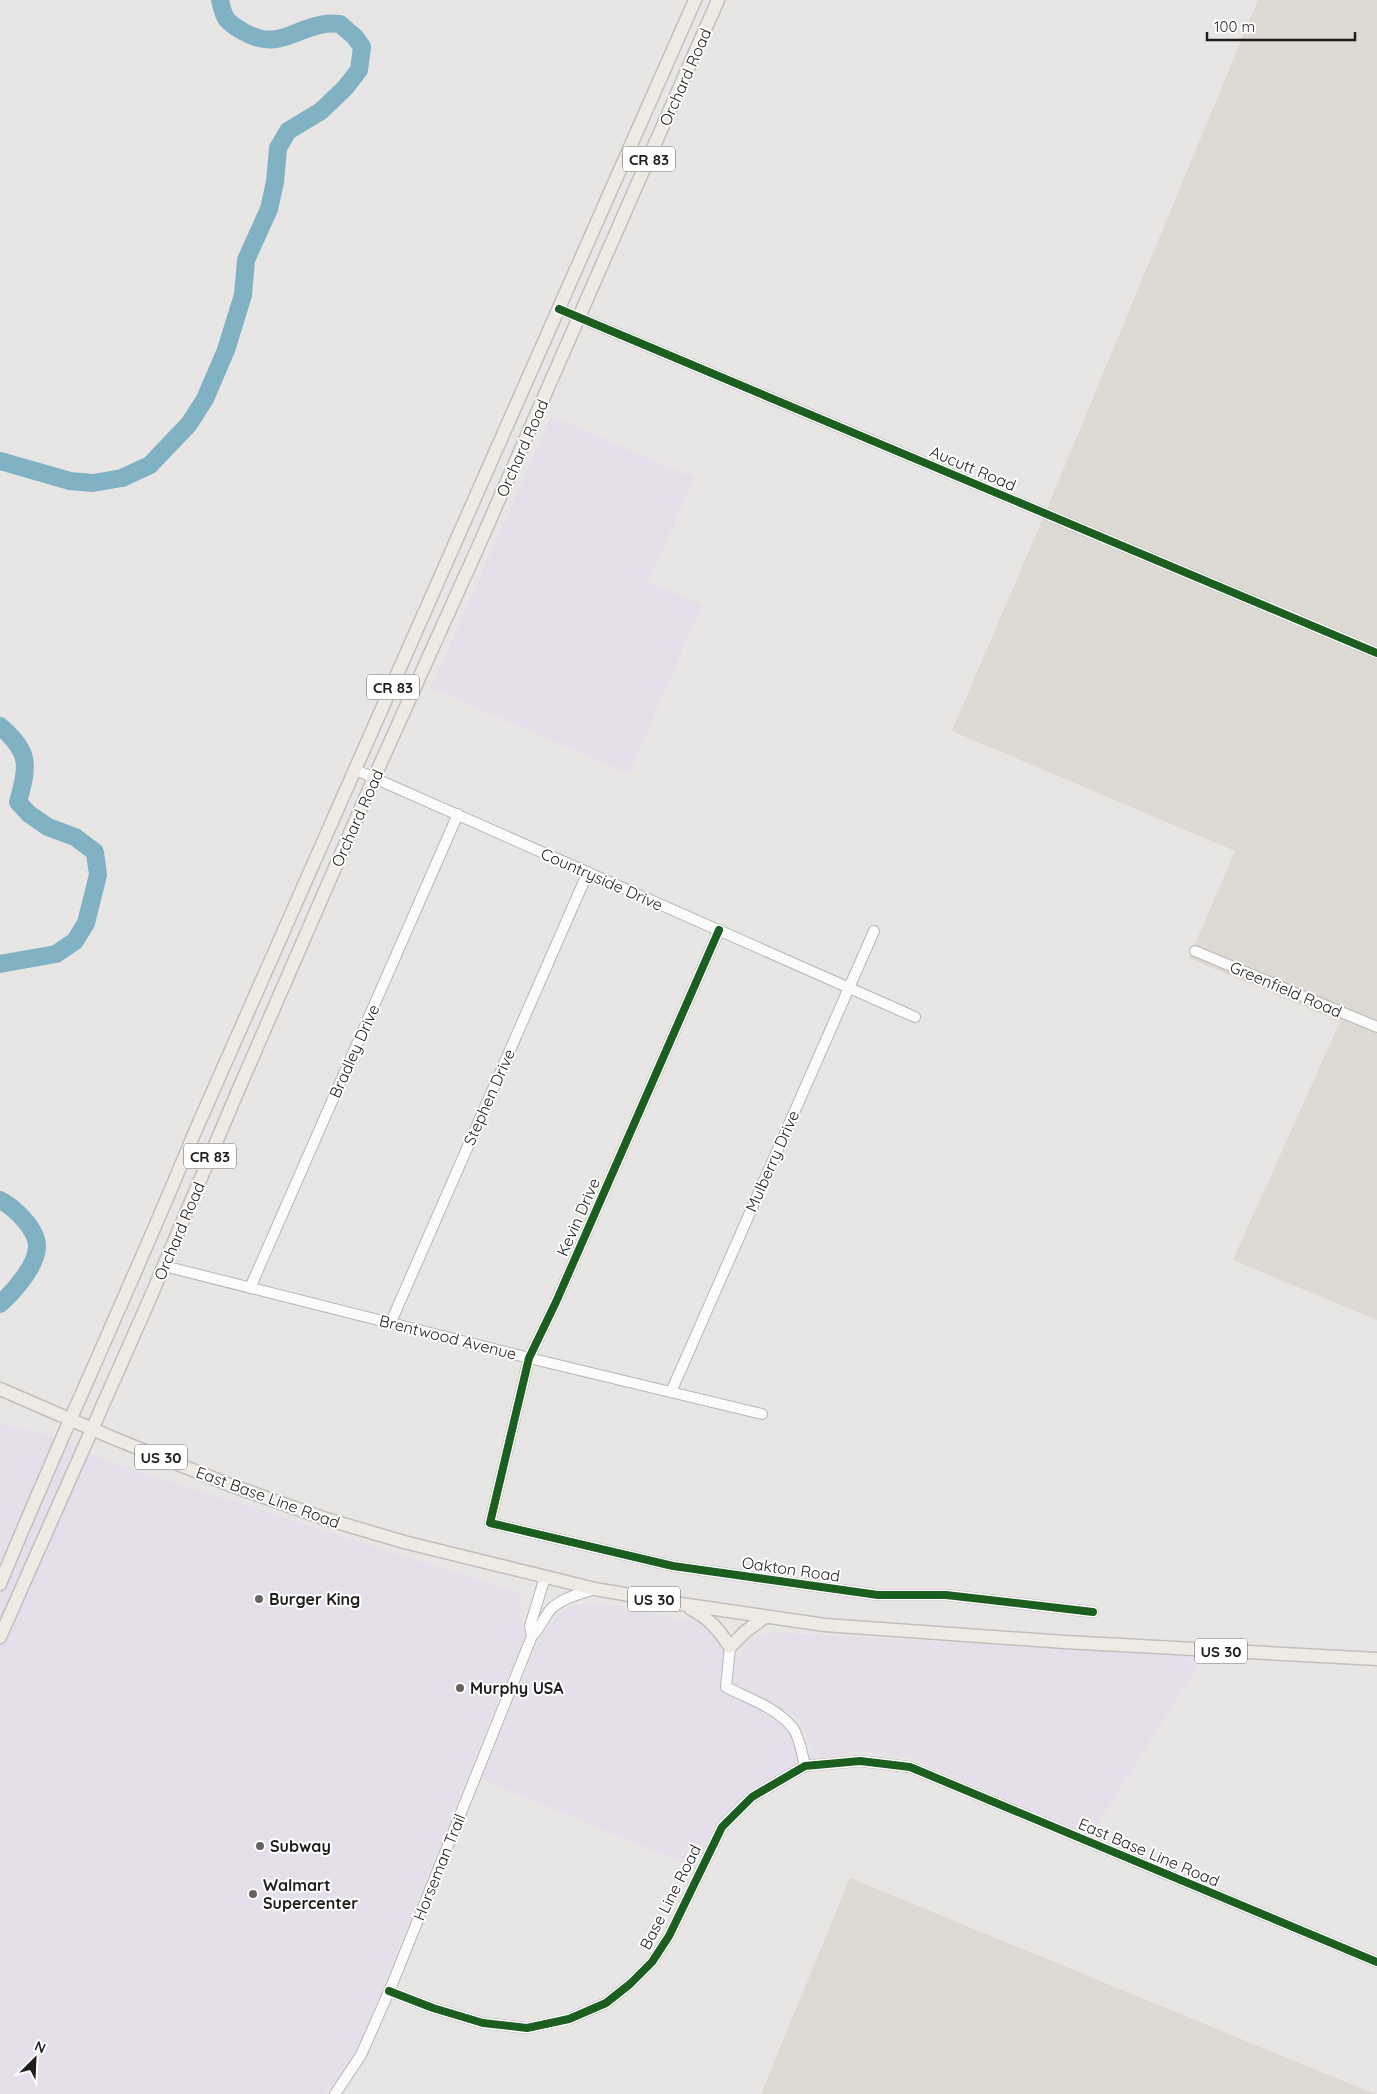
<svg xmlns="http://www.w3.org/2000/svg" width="1377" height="2094" viewBox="0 0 1377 2094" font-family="Quicksand,sans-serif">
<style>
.commercial{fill:#e4dfea;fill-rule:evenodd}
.built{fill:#ddd9d3}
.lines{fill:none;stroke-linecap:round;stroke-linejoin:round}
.river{stroke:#80b2c4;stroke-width:18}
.minor-casing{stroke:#b8b7b6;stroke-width:12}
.major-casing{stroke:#c1c0bf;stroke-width:15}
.minor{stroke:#fcfbfb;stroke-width:10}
.major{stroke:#f0eae4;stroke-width:12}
.cycleway-casing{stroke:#fff;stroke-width:11}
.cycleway{stroke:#1b5e20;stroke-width:8}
.poi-dot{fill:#656362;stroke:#fff;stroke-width:2}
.labels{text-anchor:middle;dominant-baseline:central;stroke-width:4;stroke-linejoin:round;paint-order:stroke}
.shield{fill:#fff;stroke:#626160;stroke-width:1}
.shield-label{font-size:15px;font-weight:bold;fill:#1e1d1c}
.street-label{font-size:16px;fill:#1e1d1c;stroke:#fff}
.poi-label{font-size:16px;font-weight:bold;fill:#1e1d1c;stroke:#fff;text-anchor:start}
</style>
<rect width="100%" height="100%" fill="#e8e6e4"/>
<!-- commercial -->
<path class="commercial" d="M551,416L695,478L648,581L702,605L629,774L431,688Z
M0,1424L50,1435L107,1461L519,1593L524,1638L359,2046L341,2076L324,2094H0Z
M598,1603L704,1624L715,1638L740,1657L749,1640L769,1632L1204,1657L1090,1836L906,1756L860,1751L817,1758L793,1765L751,1793L728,1812L709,1838L695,1868L479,1778L540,1638L557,1615L574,1605ZM759,1695L798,1718L816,1756L759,1696Z"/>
<!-- built -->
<path class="built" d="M1258,0H1377V1320L1233,1260L1340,1022L1189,958L1235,851L952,731L1049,504Z
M850,1878L1360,2088L1375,2094H761Z"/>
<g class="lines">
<!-- river -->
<path class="river" d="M0,461L70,481L93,483L122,478L150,465L189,424L205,399L226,350L243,295L246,260L269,209L275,182L278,148L288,131L321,111L345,88L359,70L362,47L355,37L340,24C336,24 330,23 325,24C292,29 278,51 244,32C226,22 224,19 220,0
M0,726C31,753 28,765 18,802L29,814L48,827L75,837L95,852L98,875L86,923L75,941L56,954L0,964
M0,1200C14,1207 37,1229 37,1246C37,1266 14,1291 0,1304"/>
<!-- minor casing -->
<g class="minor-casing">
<path id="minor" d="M559,309L1377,653
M356,770L915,1017
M719,930L556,1302L529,1358L490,1523L673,1566L878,1595H946L1093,1612
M1195,951L1377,1027
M164,1266L529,1358L762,1414
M250,1288L458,814
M391,1322L588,872
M671,1392L874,931
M532,1636L530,1626L545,1577
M730,1647L726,1687C749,1699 776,1707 793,1728C800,1738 802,1754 805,1766
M389,1991L433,2008L483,2023L527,2028L569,2019L606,2003L630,1984L652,1962L669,1936L722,1827L752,1797L805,1766L860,1761L910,1767L1377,1962
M335,2094L361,2055L391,1987L532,1636C541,1628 543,1618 551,1609C562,1598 580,1594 595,1589"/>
</g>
<!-- major casing -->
<g class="major-casing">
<path id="major" d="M0,1389L113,1438L230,1485L326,1519L404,1542L595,1589L681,1604L825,1625L1065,1642L1377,1659
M0,1584C62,1433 132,1285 194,1134L695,0
M691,1609C709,1618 719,1630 730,1647L746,1631L765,1617
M0,1637L148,1303L237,1093L374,778L479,545L718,0"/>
</g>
<!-- minor -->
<use href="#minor" class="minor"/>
<!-- major -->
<use href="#major" class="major"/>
<!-- cycleway casing -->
<g class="cycleway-casing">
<path id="cycleway" d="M559,309L1377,653
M719,930L556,1302L529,1358L490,1523L673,1566L878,1595H946L1093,1612
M389,1991L433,2008L483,2023L527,2028L569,2019L606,2003L630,1984L652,1962L669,1936L722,1827L752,1797L805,1766L860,1761L910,1767L1377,1962"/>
</g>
<!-- cycleway -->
<use href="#cycleway" class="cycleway"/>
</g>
<!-- markers -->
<g class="poi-dot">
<circle cx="259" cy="1599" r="5"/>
<circle cx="460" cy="1688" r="5"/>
<circle cx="260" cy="1846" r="5"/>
<circle cx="253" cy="1894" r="5"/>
</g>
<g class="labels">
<!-- shield labels -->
<g class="shield">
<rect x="623" y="146.5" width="52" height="25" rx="4"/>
<rect x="367" y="674.5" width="52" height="25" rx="4"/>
<rect x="184" y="1143.5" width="52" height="25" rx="4"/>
<rect x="135" y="1444.5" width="52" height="25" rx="4"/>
<rect x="628" y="1586.5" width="52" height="25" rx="4"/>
<rect x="1195" y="1638.5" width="52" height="25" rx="4"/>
</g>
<g class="shield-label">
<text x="649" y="159">CR 83</text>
<text x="393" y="687">CR 83</text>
<text x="210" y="1156">CR 83</text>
<text x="161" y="1457">US 30</text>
<text x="654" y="1599">US 30</text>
<text x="1221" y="1651">US 30</text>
</g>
<!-- street labels -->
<g class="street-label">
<text transform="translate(685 77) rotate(-66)">Orchard Road</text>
<text transform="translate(522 448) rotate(-66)">Orchard Road</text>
<text transform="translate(973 468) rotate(23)">Aucutt Road</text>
<text transform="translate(357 818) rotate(-66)">Orchard Road</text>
<text transform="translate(602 879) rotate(24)">Countryside Drive</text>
<text transform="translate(1286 989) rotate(23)">Greenfield Road</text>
<text transform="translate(354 1051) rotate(-66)">Bradley Drive</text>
<text transform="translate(489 1097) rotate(-66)">Stephen Drive</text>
<text transform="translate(772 1161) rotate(-66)">Mulberry Drive</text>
<text transform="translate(578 1217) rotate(-66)">Kevin Drive</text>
<text transform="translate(179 1231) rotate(-67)">Orchard Road</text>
<text transform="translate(448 1337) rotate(14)">Brentwood Avenue</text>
<text transform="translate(268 1497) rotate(20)">East Base Line Road</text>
<text transform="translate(791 1569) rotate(8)">Oakton Road</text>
<text transform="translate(1149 1852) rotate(23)">East Base Line Road</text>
<text transform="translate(439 1867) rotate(-68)">Horseman Trail</text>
<text transform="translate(670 1897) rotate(-63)">Base Line Road</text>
</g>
<!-- poi labels -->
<g class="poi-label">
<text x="269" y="1599">Burger King</text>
<text x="470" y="1688">Murphy USA</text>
<text x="270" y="1846">Subway</text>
<text x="263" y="1885">Walmart<tspan x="263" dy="18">Supercenter</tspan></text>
</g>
</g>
<!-- north arrow -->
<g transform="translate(35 2059) rotate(24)" stroke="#ffffff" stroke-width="4" paint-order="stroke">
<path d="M0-4L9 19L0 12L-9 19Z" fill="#1e1d1c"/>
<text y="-8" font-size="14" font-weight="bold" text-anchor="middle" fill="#1e1d1c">N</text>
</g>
<!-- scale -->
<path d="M1207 32v8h148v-8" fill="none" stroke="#1e1d1c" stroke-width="2.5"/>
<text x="1214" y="32" font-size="15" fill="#1e1d1c" stroke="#ffffff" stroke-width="4" paint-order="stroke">100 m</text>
</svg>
